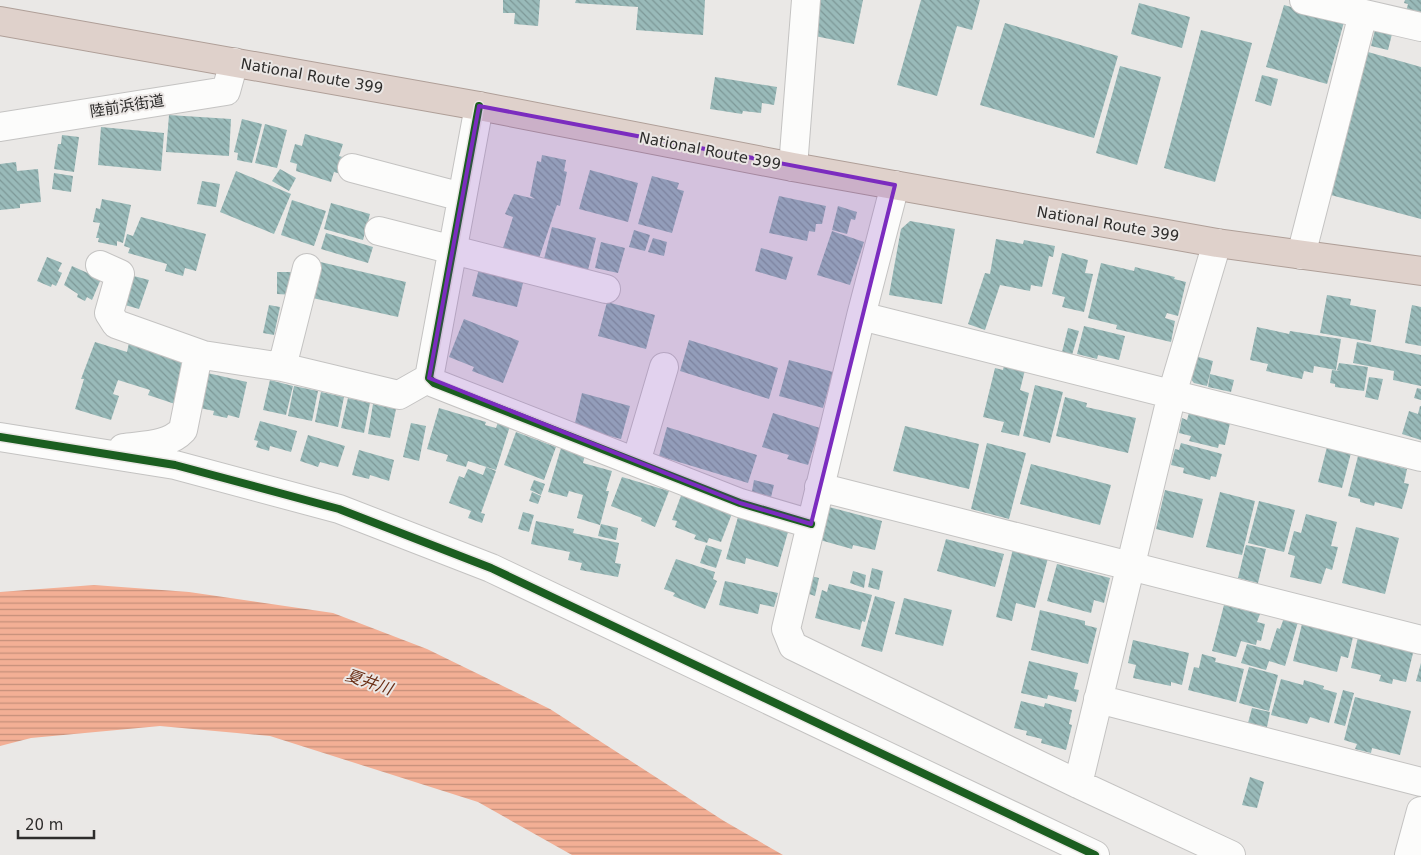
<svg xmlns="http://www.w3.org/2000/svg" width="1421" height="855" viewBox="0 0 1421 855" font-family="'DejaVu Sans','Noto Sans JP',sans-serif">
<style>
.water{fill:url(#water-rules)}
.building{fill:url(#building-back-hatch)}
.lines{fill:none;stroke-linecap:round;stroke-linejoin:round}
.minor-casing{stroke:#c4c3c2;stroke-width:30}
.highway-casing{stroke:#af9f98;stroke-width:30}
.minor{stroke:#fcfcfb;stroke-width:28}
.highway{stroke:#dfd1cb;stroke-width:28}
.cycleway-casing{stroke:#ebe7e5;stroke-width:11}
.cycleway{stroke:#1b5e20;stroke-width:8}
.marked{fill:#7b2cbf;fill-opacity:0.2;stroke:#7b2cbf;stroke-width:4;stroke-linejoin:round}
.labels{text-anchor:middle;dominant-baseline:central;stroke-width:4;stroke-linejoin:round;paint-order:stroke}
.street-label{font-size:15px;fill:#2e2d2c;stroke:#ebe7e5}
.water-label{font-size:16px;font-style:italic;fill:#692d14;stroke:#ebe7e5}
</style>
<defs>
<pattern id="water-rules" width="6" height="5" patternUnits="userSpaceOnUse" patternTransform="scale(1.25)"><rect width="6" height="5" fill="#f3af95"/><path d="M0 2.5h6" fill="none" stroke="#c58f7a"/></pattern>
<pattern id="building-back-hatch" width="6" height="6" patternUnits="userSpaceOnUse" patternTransform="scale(1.25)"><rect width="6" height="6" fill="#99bab9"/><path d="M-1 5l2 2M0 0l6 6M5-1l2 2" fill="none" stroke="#7d9897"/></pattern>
</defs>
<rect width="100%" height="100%" fill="#eae8e6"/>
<!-- water -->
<path class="water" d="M94,585L189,592L333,613L427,649L550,709L724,821L783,855H572L478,802L270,736L160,726L31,738L0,746V592Z"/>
<!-- building -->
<path class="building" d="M503,0H540L538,26L514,24L515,13H503Z
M576,0H705L703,35L636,30L638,7L575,3Z
M812,0H863L854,44L805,34Z
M921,0H980L972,30L957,26L937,96L897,85Z
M1405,0H1421V20L1405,15L1408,4L1404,3Z
M1139,3L1190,17L1182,48L1131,34Z
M1284,5L1344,22L1327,84L1266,67Z
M1005,23L1118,56L1094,138L980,105Z
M1201,30L1252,43L1215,182L1164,168Z
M1375,30L1392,34L1388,50L1371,46Z
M1368,52L1421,67V219L1327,194Z
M1120,66L1161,77L1137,165L1096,153Z
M1262,75L1278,79L1271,106L1255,101Z
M715,77L777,87L774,105L762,103L761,113L743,111L742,114L710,109Z
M169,115L231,119L229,156L166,152Z
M242,119L262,124L252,163L237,160L238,153L234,152Z
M265,124L287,130L277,168L255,163Z
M101,127L164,133L161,171L98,165Z
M305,134L343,144L339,156L349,159L344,175L334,172L331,182L296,171L297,164L290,162L295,144L302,146Z
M62,135L79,137L74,172L54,169L58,144H61Z
M542,155L566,160L564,171L567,172L560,206L557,205L536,267L501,254L513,217L505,214L514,194L535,199L530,196L537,161L541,162Z
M16,162L17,171L38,169L41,202L20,204V208L0,210V164Z
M280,169L296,178L289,191L272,181Z
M590,170L638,183L628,222L579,209Z
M236,171L291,194L274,234L220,212Z
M54,173L73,176L71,192L52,189Z
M652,176L679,183L677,189L684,191L672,233L638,224Z
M202,181L220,184L216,207L197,204Z
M779,196L826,206L822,224H816L815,232L809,231L807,241L769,233Z
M102,199L131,205L123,243L117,241V246L98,242L99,238H96L100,223L93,222L96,208L100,209Z
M292,200L326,211L314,246L281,235Z
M331,203L370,214L363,240L324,229Z
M838,206L857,212L855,220L851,219L847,234L832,230Z
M141,217L206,234L196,271L185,268L183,276L165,271L167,264L128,253L130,248L124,246L127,234L133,236Z
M910,221L955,229L942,304L889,295L901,229Z
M552,227L596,238L587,274L543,263Z
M634,230L650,235L645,251L629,247Z
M832,231L864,242L850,285L817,275Z
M326,233L373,247L368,263L321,249Z
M653,238L667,242L664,256L648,252Z
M996,239L1023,244L1024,240L1055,246L1053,257L1049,256L1042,287L1031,285L1030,291L1000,285L985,330L968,324L985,273L990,274Z
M601,242L625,248L618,273L595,268Z
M761,248L793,257L786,280L755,271Z
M1062,253L1088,260L1085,273L1093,274L1084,312L1062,307L1065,297L1052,294Z
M47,257L62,263L58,271L62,273L56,286L52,284L51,287L37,281Z
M316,261L406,282L398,317L308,297Z
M1101,263L1134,271L1135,267L1175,277L1174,279L1186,282L1178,316L1167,313L1165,318L1175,321L1171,342L1116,329L1117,325L1088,318Z
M480,265L525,275L517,307L472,296Z
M72,266L101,279L92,300L87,297L85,301L77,297L78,294L64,285Z
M277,272H294V295L277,294Z
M126,274L149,280L139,309L125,305Z
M1327,295L1351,299L1350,305L1376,310L1371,342L1320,333Z
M607,302L655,315L646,349L598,336Z
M269,305L280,307L274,335L263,333Z
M1412,305L1421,307V346L1405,343Z
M464,319L519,341L503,383L472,371L474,367L449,357Z
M1084,326L1125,336L1119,360L1098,355L1097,359L1077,354Z
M1257,327L1289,334L1290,331L1341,339L1336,370L1314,366L1313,373L1304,371L1302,379L1266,371L1268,364L1250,360Z
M1068,328L1079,331L1072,355L1062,352Z
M689,340L778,368L769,399L680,371Z
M95,342L127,352L129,343L189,363L178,405L148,395L150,390L118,380L113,394L119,396L111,420L75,409L84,379H81Z
M1357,342L1421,355V386L1393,380L1394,371L1353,363Z
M1195,356L1213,361L1207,386L1194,383L1189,377Z
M789,360L833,372L823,408L779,396Z
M1339,363L1368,367L1364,391L1335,387V384L1330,383L1332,370L1340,371L1337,370Z
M1004,365L1025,370L1020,390L1029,393L1019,436L1001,432L1004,422L983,417L995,368L1003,370Z
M203,372L247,382L239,418L228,415L227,418L213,415L214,411L195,407Z
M1210,374L1234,380L1231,392L1208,387Z
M1369,377L1383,379L1378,400L1365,397Z
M270,380L293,386L286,415L263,410Z
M1035,385L1063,392L1050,443L1023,436Z
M294,386L318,391L312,421L288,416Z
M1417,388L1421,389V400L1414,398Z
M321,392L344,397L338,427L315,422Z
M582,393L630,406L621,439L574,427Z
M1065,397L1087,403L1086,407L1136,418L1128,453L1056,436Z
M348,398L370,403L364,433L341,428Z
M373,404L396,409L390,438L368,434Z
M1420,406H1421V440L1402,434L1409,411L1418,414Z
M439,408L486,422L485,425L496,428L498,422L510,426L496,470L468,461L466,467L446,461L448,455L427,449Z
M773,413L820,428L808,465L787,459L789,455L762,447Z
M1189,413L1230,423L1225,445L1219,444L1218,448L1189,441L1191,436L1179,433L1182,418L1187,420Z
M260,421L297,431L291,452L270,446L269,451L256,447L258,441L254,440Z
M411,423L426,426L419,461L403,457Z
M905,426L979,444L969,489L893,471Z
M667,427L757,455L748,483L659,456Z
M516,432L556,447L544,480L504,465Z
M308,435L345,446L338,467L320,462L318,467L300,461Z
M987,443L1026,453L1009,519L971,509Z
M1181,443L1222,454L1216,477L1211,476L1210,480L1183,473L1184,468L1171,465L1175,449L1179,450Z
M1327,447L1351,453L1342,488L1318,482Z
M561,448L585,455L583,463L612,471L606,491H609L600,525L577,518L583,495L569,491L567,497L548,492Z
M359,450L394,460L389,481L370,475L369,479L352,475Z
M1358,456L1407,469L1404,483L1409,484L1402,509L1375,502L1374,506L1360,502V499L1348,496Z
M1031,464L1111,485L1100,525L1020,504Z
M486,467L496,471L481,513L485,514L482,523L468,518L471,511L449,503L459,476L464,478L468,469L483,475Z
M622,477L669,491L655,527L641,521L642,518L611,506Z
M534,480L545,484L541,495L530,490Z
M754,480L774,485L770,501L751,497Z
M1165,490L1203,499L1193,538L1156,529Z
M532,492L541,496L538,504L529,501Z
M1220,492L1255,501L1242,555L1206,547Z
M682,493L733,511L721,542L709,538L707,543L694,539L696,535L675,527L677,521L672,520Z
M1259,501L1295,510L1284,552L1248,543Z
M829,507L882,521L875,550L853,545L852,549L820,540Z
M523,512L534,515L529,532L518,529Z
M1306,514L1337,522L1331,546L1338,547L1332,570L1326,568L1321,584L1290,577L1295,556L1288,554L1294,531L1301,533Z
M738,517L788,532L778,567L746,558L745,564L726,559Z
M536,521L574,529L573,533L619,543L615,563L621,564L618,577L580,570L582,563L568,560L570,552L531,544Z
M601,524L618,528L616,540L598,536Z
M1356,527L1399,538L1385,594L1342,583Z
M946,539L1004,554L995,587L937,571Z
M706,545L722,550L716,568L700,563Z
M1246,545L1266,549L1258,583L1238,578Z
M1013,549L1048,558L1035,608L1016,603L1012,621L996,617Z
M676,559L715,572L713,579L717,581L705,609L673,596L675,593L664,589Z
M1057,564L1110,578L1104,603L1094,600L1091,613L1047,601Z
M872,568L883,571L879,590L868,587Z
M853,571L866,575L864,588L850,583Z
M807,575L819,578L815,596L803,592Z
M725,581L778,593L774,607L760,604L758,614L719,605Z
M829,584L872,595L865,622L862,621L860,630L815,618L822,590L827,592Z
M875,596L895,602L882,652L861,646Z
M904,598L952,610L943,646L895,634Z
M1224,605L1260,614L1257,622L1265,624L1261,641L1257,640L1256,645L1241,641L1236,657L1212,651Z
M1040,610L1085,621V625L1097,628L1088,664L1031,650Z
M1284,618L1298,622L1285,666L1269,661L1266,670L1241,663L1247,644L1270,650L1277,628L1280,629Z
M1302,624L1353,637L1348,658L1341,656L1337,672L1293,661Z
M1358,637L1414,649L1406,682L1393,679L1392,684L1379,681L1381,675L1351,668Z
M1133,640L1189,653L1182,685L1171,682V686L1133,678L1136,665L1128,663Z
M1202,654L1216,658L1215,662L1244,669L1236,702L1188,690L1194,667L1199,668Z
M1029,661L1078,673L1074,689L1079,690L1076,702L1048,695L1047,699L1021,693Z
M1421,663V682L1416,681Z
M1249,667L1278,675L1269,711L1239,703Z
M1281,679L1303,685L1304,680L1324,686L1323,689L1337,693L1329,723L1310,717L1307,724L1271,715Z
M1343,690L1354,693L1345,726L1334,723Z
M1355,697L1411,711L1400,755L1372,748L1371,753L1355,749L1357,744L1344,740Z
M1021,701L1044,707L1045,703L1072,710L1069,724L1072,725L1066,750L1041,743L1042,739L1026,735L1027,731L1014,728Z
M1252,708L1270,712L1267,727L1248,723Z
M1250,777L1264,782L1257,808L1242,805Z"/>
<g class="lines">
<!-- minor casing -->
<g class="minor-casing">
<path id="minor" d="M1304,0L1421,27
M479,106L429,378L434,383L740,503L811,524
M0,127L226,91L234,62
M793,167L806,0
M352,168L462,197
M895,185L861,316L786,629L793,646L1078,784L1231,855
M379,231L606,289
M1301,255L1363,14
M100,265L120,274L109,313L116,324L203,355
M861,316L1421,457
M282,367L307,268
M0,437L175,465L339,509L491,568L1095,855
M123,448C144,445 168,446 183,430L197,360L203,355L282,367L399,395L429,378
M636,462L664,367
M819,487L1421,640
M1098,699L1421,782
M1078,784L1172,394L1217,243
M1409,855L1421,811"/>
</g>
<!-- highway casing -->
<g class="highway-casing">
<path id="highway" d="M0,21L479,106L793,167L1217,243L1421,271"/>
</g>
<!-- minor -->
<use href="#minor" class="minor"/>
<!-- highway -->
<use href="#highway" class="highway"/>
<!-- cycleway casing -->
<g class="cycleway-casing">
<path id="cycleway" d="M479,106L429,378L434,383L740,503L811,524
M0,437L175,465L339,509L491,568L1095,855"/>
</g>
<!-- cycleway -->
<use href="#cycleway" class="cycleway"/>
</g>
<!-- marked area -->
<path class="marked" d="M479,106L895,185L811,524L740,503L429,378Z"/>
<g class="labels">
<!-- street labels -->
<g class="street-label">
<text transform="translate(312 76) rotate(10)">National Route 399</text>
<text transform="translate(127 106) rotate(-9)">陸前浜街道</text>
<text transform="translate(710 151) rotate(11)">National Route 399</text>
<text transform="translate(1108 224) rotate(10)">National Route 399</text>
</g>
<!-- water labels -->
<g class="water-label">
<text transform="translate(369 682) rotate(19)">夏井川</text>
</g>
</g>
<!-- scale -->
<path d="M18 830v8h76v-8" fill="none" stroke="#2e2d2c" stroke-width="2.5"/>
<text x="25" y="830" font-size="15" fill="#2e2d2c" stroke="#ebe7e5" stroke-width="4" paint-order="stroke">20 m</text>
</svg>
